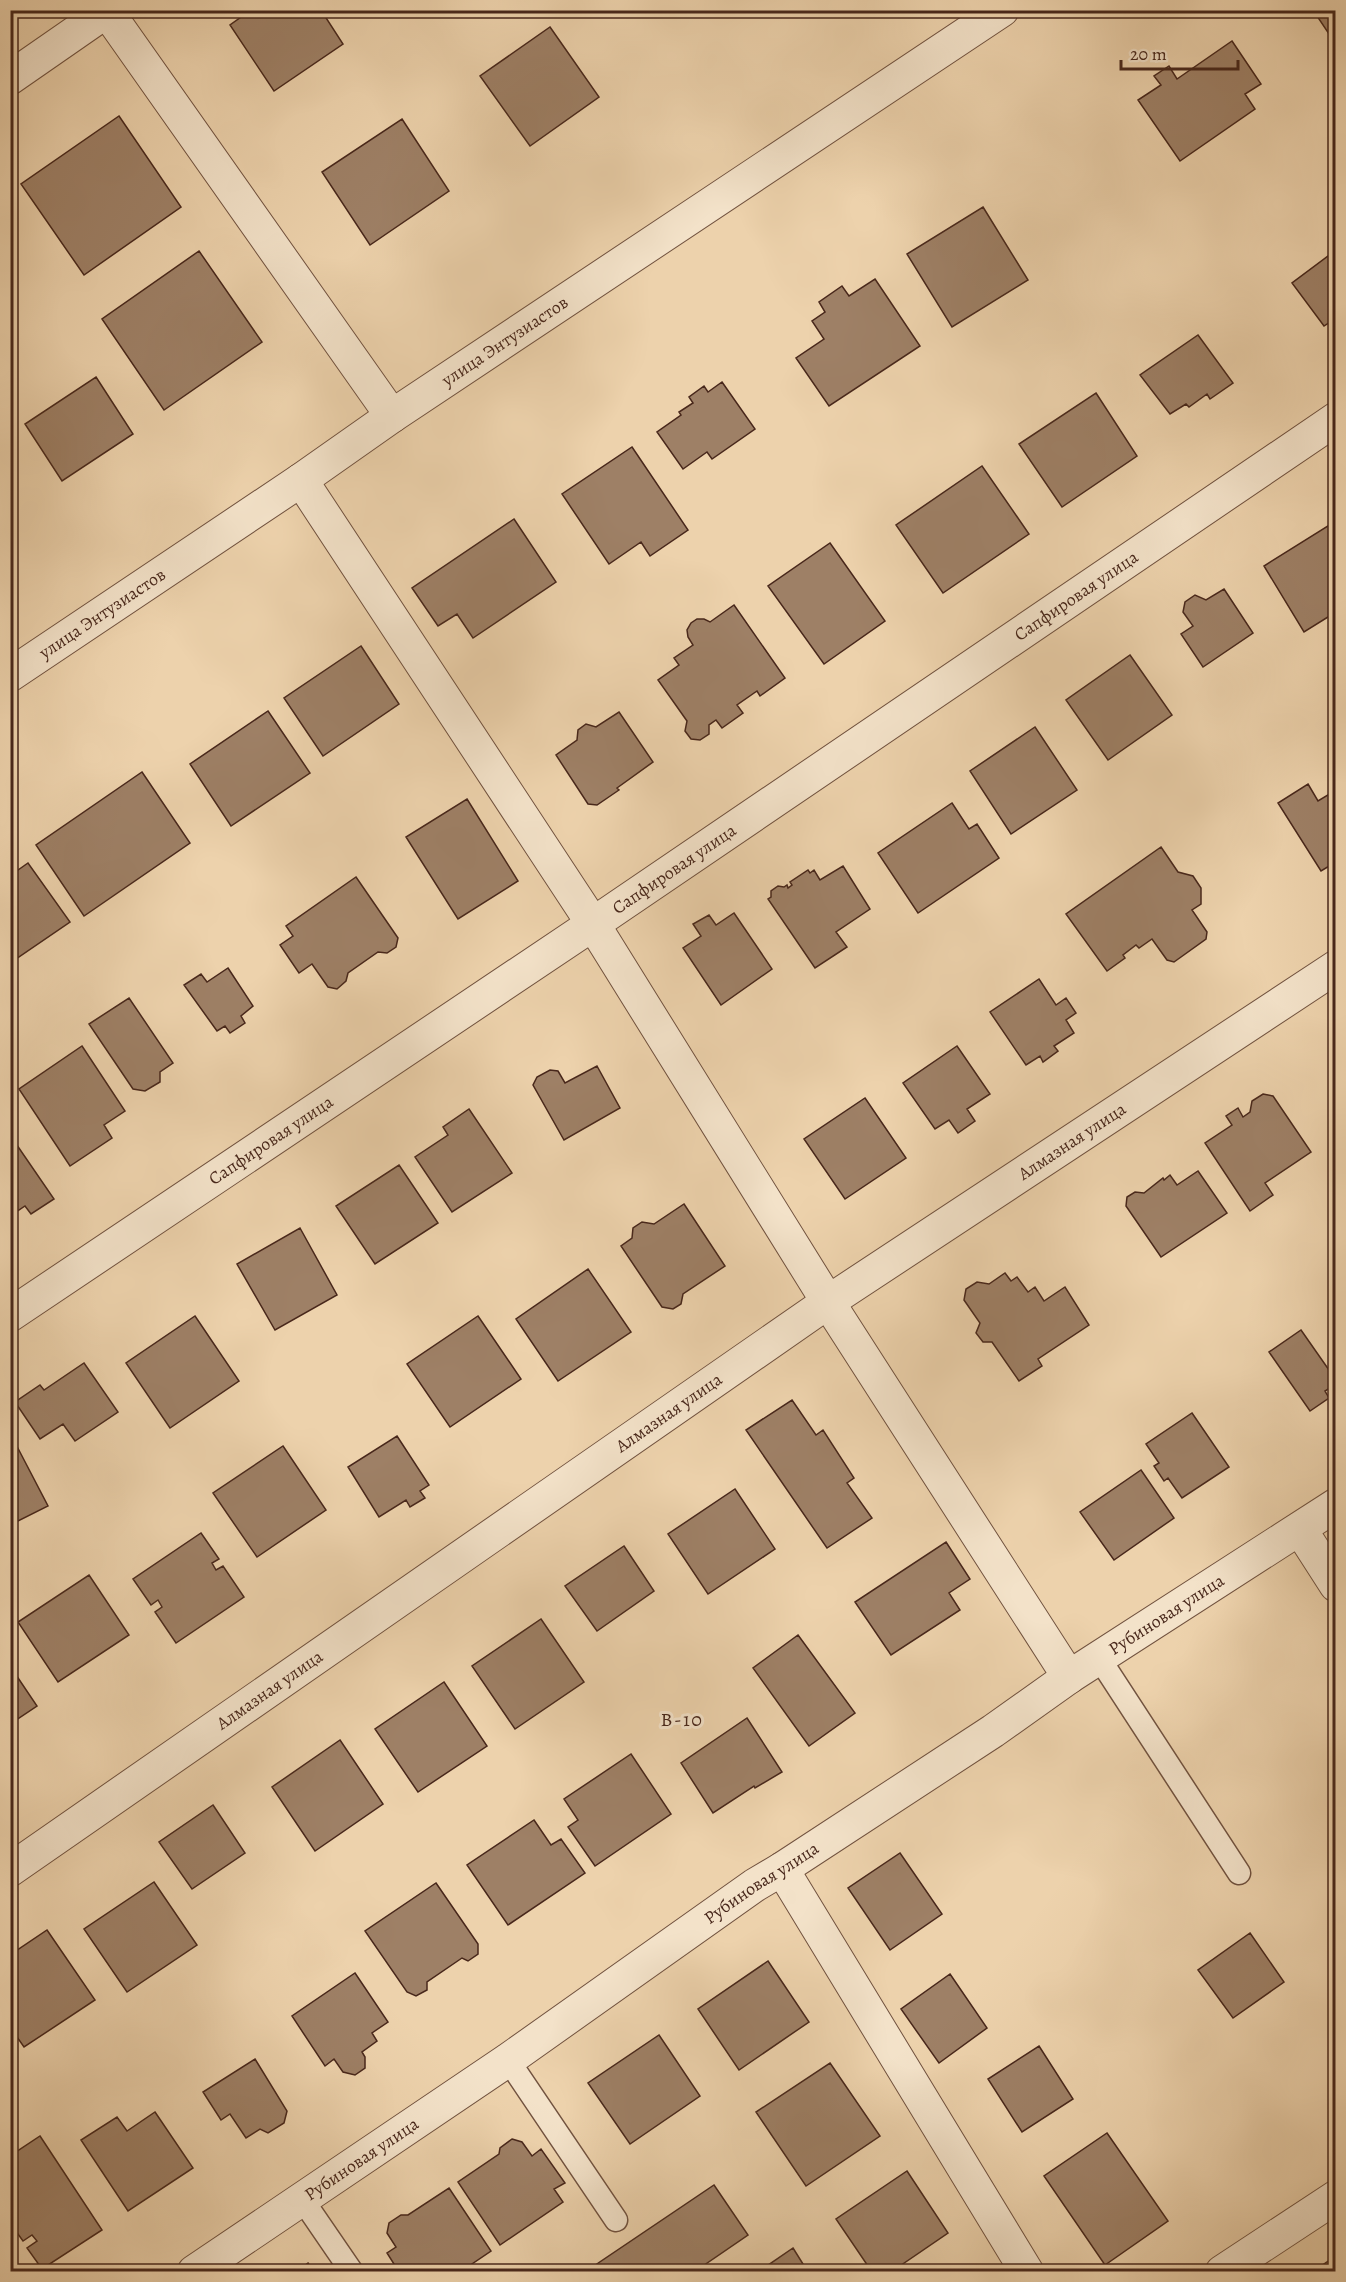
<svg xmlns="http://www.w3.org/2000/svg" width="1346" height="2282" viewBox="0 0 1346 2282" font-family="Alegreya,serif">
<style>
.building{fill:#9e8066;stroke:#48271b;stroke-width:1.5}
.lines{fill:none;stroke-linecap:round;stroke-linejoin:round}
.service-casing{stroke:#71523f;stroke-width:25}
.minor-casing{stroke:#71523f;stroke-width:35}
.tertiary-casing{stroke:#71523f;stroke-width:35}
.service{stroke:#f3e2c9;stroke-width:22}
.minor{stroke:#f3e2c9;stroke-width:33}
.tertiary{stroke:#f3e2c9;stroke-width:33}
.labels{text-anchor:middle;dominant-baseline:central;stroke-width:6;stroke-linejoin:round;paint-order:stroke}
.street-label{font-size:18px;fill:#48271b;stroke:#f3e2c9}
.neighbourhood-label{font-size:20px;letter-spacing:1.5px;fill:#48271b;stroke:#f3e2c9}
</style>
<rect width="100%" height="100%" fill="#edd2ac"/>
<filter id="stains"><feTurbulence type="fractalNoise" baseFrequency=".00333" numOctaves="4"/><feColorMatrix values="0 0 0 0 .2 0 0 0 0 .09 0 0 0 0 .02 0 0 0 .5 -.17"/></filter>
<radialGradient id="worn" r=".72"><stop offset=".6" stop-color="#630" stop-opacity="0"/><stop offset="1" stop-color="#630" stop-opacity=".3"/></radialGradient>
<!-- building -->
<path class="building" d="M251,10H321L343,44L274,91L230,25Z
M1313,10H1336V33L1331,37Z
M550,27L599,97L530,146L480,76Z
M1232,41L1261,84L1245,94L1255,109L1180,161L1138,100L1161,85L1154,76L1169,66L1177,79Z
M119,116L181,207L84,275L21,184Z
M402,119L449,191L370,245L322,172Z
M983,207L1028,280L952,327L907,254Z
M1336,250V318L1324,326L1292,283Z
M199,251L262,342L164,410L102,319Z
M875,279L920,346L829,406L796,358L824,339L812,321L825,312L819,302L842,286L849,296Z
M1198,335L1233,383L1210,399L1207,394L1189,407L1186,404L1170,414L1140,375Z
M96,377L133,434L62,481L25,424Z
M722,382L755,429L712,459L707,452L683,469L657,432L681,415L679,412L693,403L689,397L704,386L708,392Z
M1096,393L1137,456L1062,507L1019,444Z
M632,447L688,530L650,556L641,542L609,564L562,494Z
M982,466L1029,534L943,593L896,525Z
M514,519L556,582L473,638L457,614L438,626L412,588Z
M1331,524L1336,532V612L1304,632L1264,566Z
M830,543L885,621L824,664L768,586Z
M1224,589L1253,633L1203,667L1181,634L1193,626L1183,612L1185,602L1195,595L1206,600Z
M734,605L785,678L760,696L757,691L737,705L743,713L722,728L716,720L709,725V734L700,740L691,739L685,731L687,721L658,680L679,665L674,658L693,645L688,637L687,630L691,623L697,619H704L710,622Z
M361,646L399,704L323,756L284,698Z
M1130,655L1172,715L1108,760L1066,700Z
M268,711L310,773L231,826L190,764Z
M619,712L653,762L617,788L619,790L597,805L588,804L556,755L577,740L578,730L586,724L596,727Z
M1035,727L1077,790L1011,834L970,771Z
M142,772L190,843L84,916L36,845Z
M1308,784L1318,801L1336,790V862L1321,871L1278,803Z
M467,799L518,881L458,919L406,837Z
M952,803L969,829L977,824L999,858L918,913L878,853Z
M1161,847L1178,872L1193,876L1201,888V904L1192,910L1207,932L1206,939L1174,962L1167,960L1152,939L1139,948L1136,945L1123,955L1125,958L1107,971L1066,914Z
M13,863L18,870L28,863L70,922L10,963V865Z
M843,866L870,909L836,932L847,947L815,968L768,899L771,897V891L778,886L784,887L787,885L788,888L792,885L790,882L808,870L810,873L814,870L820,880Z
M356,877L398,938L396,947L387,953L378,952L348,973L346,981L337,989L328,987L312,964L299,973L280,945L293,936L286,926Z
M734,913L772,969L721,1005L683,948L701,936L693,924L709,915L716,925Z
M228,968L253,1006L241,1016L245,1023L230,1033L225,1026L217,1031L184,985L201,974L207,982Z
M1039,979L1056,1005L1066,998L1076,1013L1066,1020L1074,1033L1054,1046L1058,1051L1043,1062L1040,1056L1026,1065L990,1012Z
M129,998L173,1063L160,1072V1082L145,1091L133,1089L89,1024Z
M82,1046L125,1111L104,1125L112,1138L70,1166L19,1089Z
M957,1046L990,1094L967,1109L975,1121L958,1133L949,1120L935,1129L903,1083Z
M597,1066L620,1108L564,1140L533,1085L537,1077L550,1070L558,1071L565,1083Z
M1263,1094L1273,1096L1311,1152L1265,1183L1273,1195L1250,1211L1205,1143L1232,1125L1226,1116L1238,1108L1243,1117L1250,1112L1252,1101Z
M865,1098L906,1158L845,1199L804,1139Z
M469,1109L512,1173L452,1212L415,1157L448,1135L443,1127Z
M10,1135L54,1199L31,1214L25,1206L10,1216Z
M399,1165L438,1223L375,1264L336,1206Z
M1198,1171L1227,1213L1161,1257L1126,1206L1127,1197L1135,1192L1144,1193L1163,1178L1164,1180L1170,1175L1177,1185Z
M684,1204L725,1266L683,1294L681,1304L673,1309L662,1307L621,1246L632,1238L633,1228L642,1222L654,1224Z
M300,1228L337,1295L275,1330L237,1264Z
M588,1269L631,1332L558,1381L516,1319Z
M1005,1273L1011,1281L1017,1277L1028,1292L1035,1287L1044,1301L1065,1287L1089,1325L1038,1359L1042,1366L1019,1381L992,1342H983L976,1333L980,1323L964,1300L966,1289L977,1282L989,1284Z
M195,1316L239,1381L170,1428L126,1363Z
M478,1316L521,1379L450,1427L407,1364Z
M1301,1330L1336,1380V1384L1325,1391L1329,1398L1310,1411L1269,1352Z
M84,1363L118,1412L75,1441L63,1424L40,1439L15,1402L40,1385L44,1390Z
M792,1400L816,1435L823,1430L854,1478L847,1483L872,1518L827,1548L746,1430Z
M1192,1413L1229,1467L1182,1498L1168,1478L1164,1481L1154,1466L1159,1463L1146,1444Z
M10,1433L48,1506L10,1525Z
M397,1436L429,1485L420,1491L425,1498L410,1507L406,1500L379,1517L348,1467Z
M283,1446L326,1510L257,1557L213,1493Z
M1141,1470L1174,1518L1114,1560L1080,1512Z
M735,1489L775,1549L708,1594L668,1534Z
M201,1533L219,1559L212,1563L216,1570L223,1566L244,1597L176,1643L155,1612L162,1607L158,1600L151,1605L133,1579Z
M946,1542L970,1579L949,1593L960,1610L891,1655L855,1602Z
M624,1546L654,1591L597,1631L565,1586Z
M89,1575L129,1635L58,1682L18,1622Z
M541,1619L584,1682L515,1729L472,1666Z
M798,1635L855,1713L809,1746L753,1668Z
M10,1666L37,1706L10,1724Z
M444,1682L487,1746L418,1792L375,1729Z
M747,1718L782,1772L755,1788L754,1786L713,1813L681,1763Z
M340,1740L383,1804L315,1851L272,1787Z
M631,1754L671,1814L595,1866L568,1827L578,1820L564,1799Z
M213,1805L245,1853L192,1889L159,1842Z
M534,1820L551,1845L561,1839L585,1873L508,1925L467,1865Z
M900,1853L942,1914L890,1950L848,1888Z
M154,1882L197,1945L127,1992L84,1929Z
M436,1883L478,1944V1954L468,1961L462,1958L427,1982V1990L416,1996L407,1992L365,1931Z
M47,1930L95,2000L24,2047L10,2027V1955Z
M1250,1933L1284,1982L1233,2018L1198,1970Z
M768,1961L809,2022L739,2070L698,2009Z
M355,1973L388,2022L372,2033L377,2041L362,2052L365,2057V2068L355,2075L343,2072L334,2059L325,2066L292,2016Z
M950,1974L987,2028L939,2063L901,2009Z
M659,2035L700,2096L630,2144L588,2083Z
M1039,2046L1073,2099L1022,2132L988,2079Z
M255,2059L287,2111L284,2123L268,2133L260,2129L246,2138L230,2114L221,2120L203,2092Z
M830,2063L880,2136L806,2186L756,2112Z
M155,2112L193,2168L128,2211L81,2140L117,2117L127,2131Z
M1107,2133L1168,2221L1105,2265L1044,2176Z
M40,2136L102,2230L42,2269L27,2248L37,2241L32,2235L23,2241L10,2223V2156Z
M512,2139L522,2142L532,2156L541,2149L565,2183L554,2189L563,2202L500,2245L458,2182L499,2154L500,2148Z
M907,2171L948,2233L891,2272H872L836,2219Z
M714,2185L748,2235L694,2272H585Z
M449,2188L491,2251L460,2272H399L387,2253L396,2247L387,2233L389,2223L401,2215H408Z
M793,2248L808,2272H758Z
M1336,2256V2272H1312Z
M308,2263L314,2272H296Z"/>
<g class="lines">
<!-- service casing -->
<g class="service-casing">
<path id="service" d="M1099,1658L1239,1873
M508,2060L616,2220
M302,2199L352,2272"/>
</g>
<!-- minor casing -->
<g class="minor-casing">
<g id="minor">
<path d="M106,10L392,416"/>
<path d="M10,78L108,10"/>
<path d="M301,480L593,924L828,1302L1069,1677"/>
<path id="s1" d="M10,1315L593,924L1336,419"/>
<path d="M1300,1529L1336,1585"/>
<path d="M782,1869L1027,2272"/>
<path id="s2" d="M10,1870L828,1302L1336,967"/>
<path id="s3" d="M194,2272L508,2060L755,1885L782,1869L993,1731L1069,1677L1336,1505"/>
<path d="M1222,2272L1336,2197"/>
</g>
</g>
<!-- tertiary casing -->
<g class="tertiary-casing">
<g id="tertiary">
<path id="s4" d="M10,675L301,480L392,416L1002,10"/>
</g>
</g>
<!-- service -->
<use href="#service" class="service"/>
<!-- minor -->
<use href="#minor" class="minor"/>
<!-- tertiary -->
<use href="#tertiary" class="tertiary"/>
</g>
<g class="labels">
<!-- street labels -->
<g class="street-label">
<text stroke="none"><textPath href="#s4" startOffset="597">улица Энтузиастов</textPath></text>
<text stroke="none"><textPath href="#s1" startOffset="1286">Сапфировая улица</textPath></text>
<text stroke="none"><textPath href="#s4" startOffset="111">улица Энтузиастов</textPath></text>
<text stroke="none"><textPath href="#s1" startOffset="800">Сапфировая улица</textPath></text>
<text stroke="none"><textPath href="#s1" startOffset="314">Сапфировая улица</textPath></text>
<text stroke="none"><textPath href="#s2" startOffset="1288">Алмазная улица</textPath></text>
<text stroke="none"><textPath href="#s2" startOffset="802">Алмазная улица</textPath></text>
<text stroke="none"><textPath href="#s3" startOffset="1174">Рубиновая улица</textPath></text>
<text stroke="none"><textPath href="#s2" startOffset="316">Алмазная улица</textPath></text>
<text stroke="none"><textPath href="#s3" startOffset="688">Рубиновая улица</textPath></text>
<text stroke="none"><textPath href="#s3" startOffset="202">Рубиновая улица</textPath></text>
</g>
<!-- neighbourhood labels -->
<g class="neighbourhood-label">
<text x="682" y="1719">В-10</text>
</g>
</g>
<!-- margin -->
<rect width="1346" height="2282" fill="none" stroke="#edd2ac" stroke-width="36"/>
<rect x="12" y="12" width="1322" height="2258" fill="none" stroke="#48271b" stroke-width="3"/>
<rect x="18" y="18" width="1310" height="2246" fill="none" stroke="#48271b" stroke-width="1.5"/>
<!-- scale -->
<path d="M1121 60v9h117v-9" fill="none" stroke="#48271b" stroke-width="3"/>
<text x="1130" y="60" font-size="18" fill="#48271b" stroke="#f3e2c9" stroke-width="4.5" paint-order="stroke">20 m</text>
<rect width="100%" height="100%" filter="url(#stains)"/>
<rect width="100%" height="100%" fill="url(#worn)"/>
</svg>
